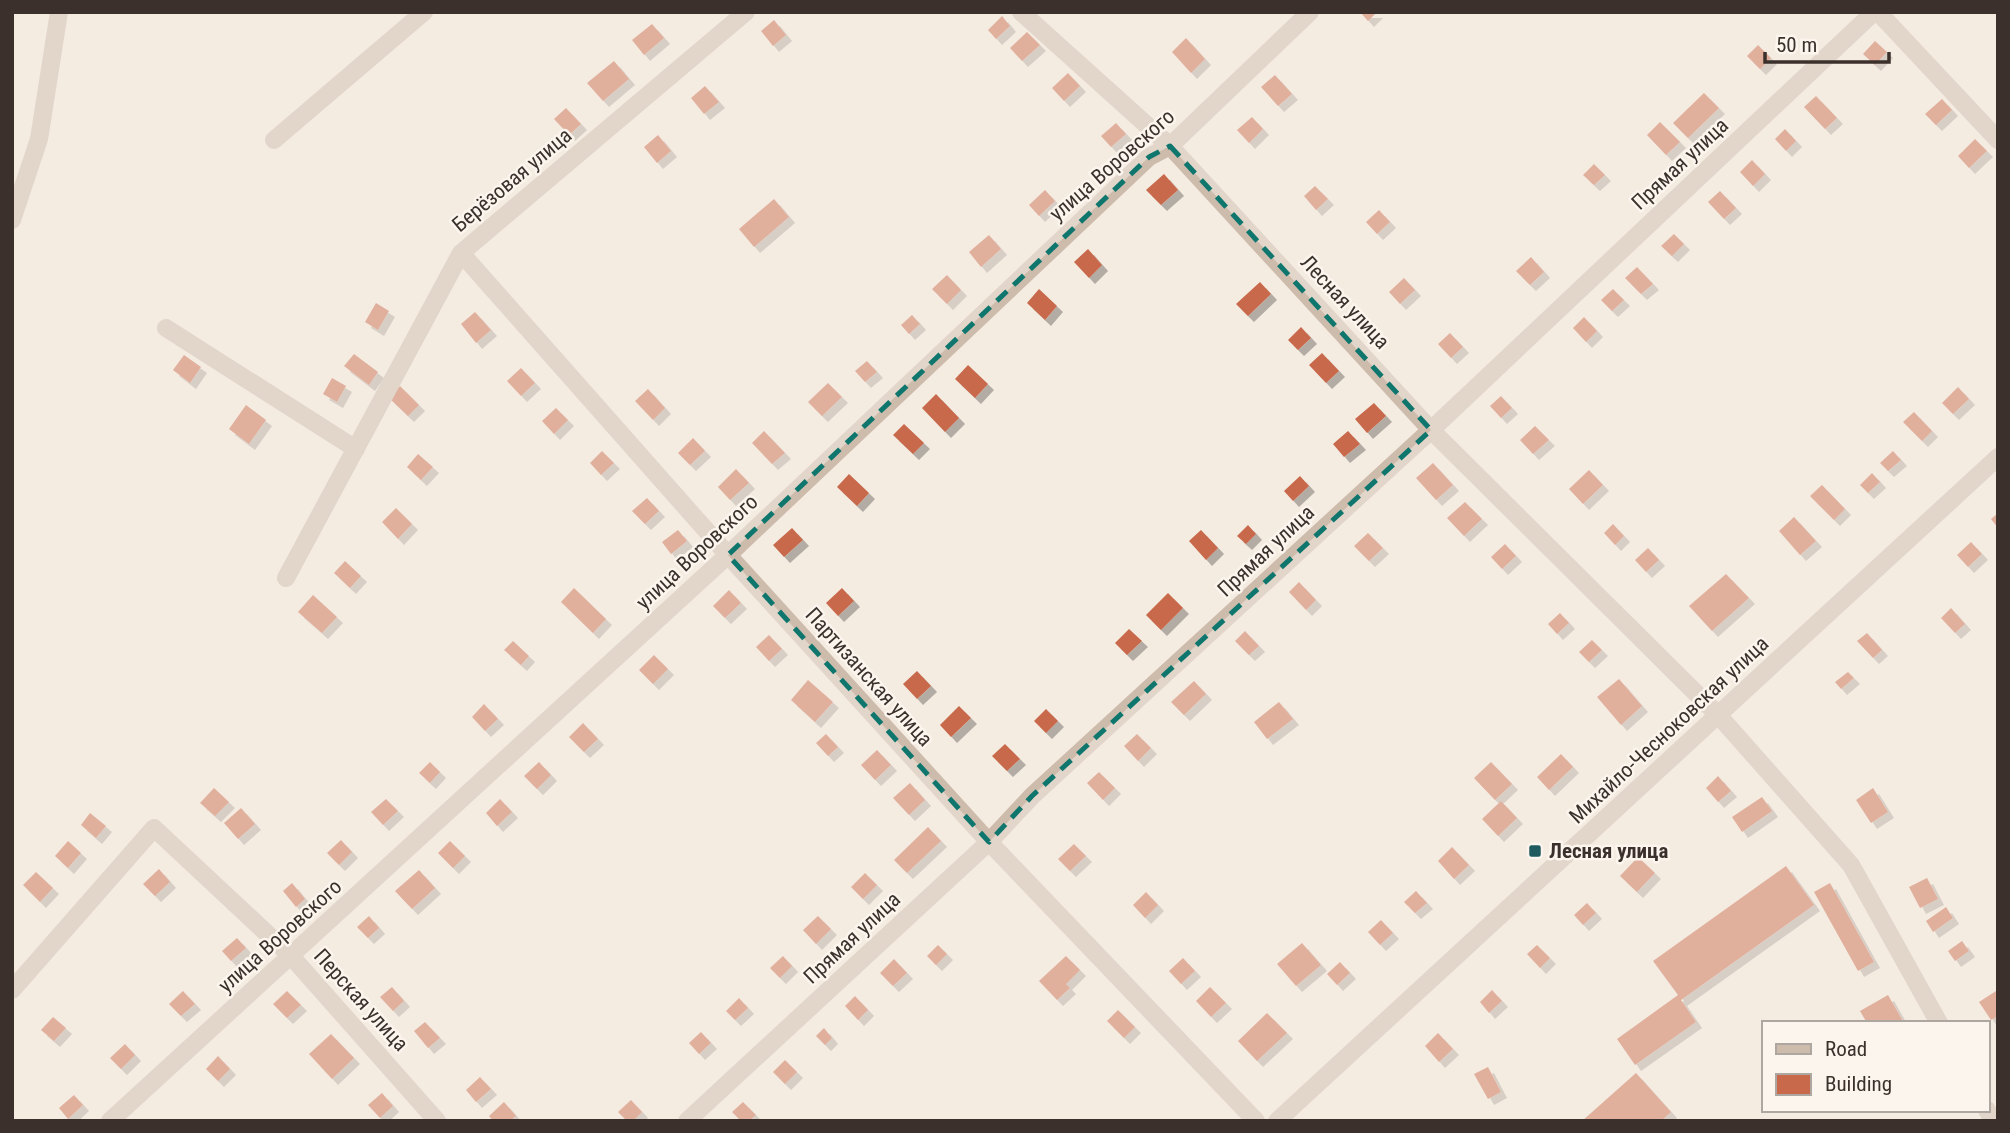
<svg xmlns="http://www.w3.org/2000/svg" width="2010" height="1133" viewBox="0 0 2010 1133" font-family="'Roboto Condensed',sans-serif">
<style>
.building{fill:#c8694b;filter:url(#shadow)}
.lines{fill:none;stroke-linecap:round;stroke-linejoin:round}
.minor{stroke:#cdbbac;stroke-width:18}
.marked{fill:none;stroke:#0f766e;stroke-width:5;stroke-dasharray:14 9;stroke-linejoin:round}
.poi-dot{fill:#1f5a5e;stroke:#fbf5ee;stroke-width:2.5}
.labels{text-anchor:middle;dominant-baseline:central;stroke-width:5;stroke-linejoin:round;paint-order:stroke}
.street-label{font-size:21px;fill:#3b302b;stroke:#fbf5ee}
.poi-label{font-size:21px;font-weight:bold;fill:#3b302b;stroke:#fbf5ee;text-anchor:start}
</style>
<defs>
<filter id="shadow"><feDropShadow dx="6" dy="6" stdDeviation="0" flood-color="#0004"/></filter>
</defs>
<rect width="100%" height="100%" fill="#f4ebe1"/>
<!-- building -->
<path class="building" d="M1360,12H1377L1368,21Z
M1002,16L1010,26L996,39L988,30Z
M774,20L786,35L773,46L761,31Z
M652,24L664,38L644,55L632,40Z
M1027,32L1040,45L1022,61L1010,48Z
M1186,38L1205,59L1191,73L1172,52Z
M1875,41L1887,52L1875,65L1863,54Z
M1758,45L1771,58L1760,69L1747,56Z
M614,61L629,79L603,101L587,83Z
M1068,73L1080,86L1064,101L1052,88Z
M1275,75L1292,94L1278,106L1261,87Z
M705,86L719,102L704,114L691,98Z
M1704,93L1719,108L1688,138L1673,123Z
M1816,96L1837,118L1825,129L1804,107Z
M1942,99L1952,110L1936,125L1925,114Z
M566,108L581,124L569,135L554,119Z
M1252,117L1263,129L1249,143L1237,130Z
M1660,122L1680,142L1666,155L1647,135Z
M1116,123L1126,134L1111,147L1101,136Z
M1785,129L1796,141L1786,151L1775,139Z
M658,135L671,151L657,163L644,147Z
M1975,139L1987,151L1969,168L1958,156Z
M1752,160L1765,174L1753,186L1740,172Z
M1594,164L1605,175L1594,185L1583,175Z
M1164,174L1178,190L1161,205L1146,190Z
M1315,186L1328,199L1316,210L1304,196Z
M1045,190L1055,201L1039,216L1029,205Z
M1720,191L1736,208L1724,219L1708,202Z
M774,199L789,217L754,247L739,229Z
M1379,210L1390,222L1377,234L1366,222Z
M1674,234L1684,244L1672,256L1661,246Z
M989,235L1001,249L981,267L969,252Z
M1088,249L1102,265L1089,278L1074,262Z
M1531,257L1544,272L1530,285L1516,271Z
M1637,267L1653,284L1641,294L1625,278Z
M947,275L961,290L947,304L932,289Z
M1404,278L1415,290L1400,304L1389,292Z
M1260,282L1271,294L1248,316L1236,304Z
M1039,289L1057,306L1045,320L1027,303Z
M1613,289L1624,300L1612,311L1601,300Z
M376,303L389,311L378,330L365,322Z
M475,312L491,330L476,343L461,324Z
M912,315L920,324L909,334L901,325Z
M1584,317L1597,331L1586,342L1573,328Z
M1301,327L1311,338L1298,350L1288,340Z
M1450,333L1463,347L1451,358L1438,344Z
M1322,353L1339,371L1326,383L1309,365Z
M354,354L378,372L369,385L344,366Z
M184,355L201,367L190,383L173,370Z
M867,361L877,372L865,382L855,371Z
M968,365L988,384L975,398L955,379Z
M521,368L535,383L521,396L507,381Z
M332,378L346,386L337,402L323,394Z
M828,383L842,397L822,416L808,402Z
M400,386L419,405L408,416L389,398Z
M1958,387L1969,399L1953,414L1942,403Z
M648,389L665,408L653,420L635,401Z
M936,394L959,418L945,432L922,408Z
M1501,396L1512,408L1501,418L1490,406Z
M1374,403L1386,416L1367,433L1355,419Z
M246,405L266,420L249,444L229,429Z
M556,408L568,420L554,434L542,421Z
M1914,412L1932,431L1922,441L1903,422Z
M904,424L924,443L913,454L893,435Z
M1535,426L1549,440L1533,454L1520,440Z
M764,431L785,453L772,464L752,443Z
M1348,431L1360,444L1344,457L1333,444Z
M693,438L705,451L690,465L678,453Z
M602,451L614,463L601,475L590,463Z
M1893,451L1901,460L1888,471L1880,463Z
M418,454L433,467L421,480L407,467Z
M1433,463L1453,485L1436,500L1416,478Z
M736,469L749,483L730,500L718,487Z
M1589,470L1603,485L1583,504L1569,489Z
M1872,473L1880,482L1868,493L1860,485Z
M849,474L869,493L857,506L837,487Z
M1300,476L1309,486L1293,501L1284,491Z
M1822,485L1845,509L1834,520L1810,496Z
M647,498L659,511L645,524L632,511Z
M1465,502L1482,519L1464,536L1447,518Z
M396,508L412,524L398,539L382,522Z
M1998,513V528L1991,519Z
M1794,517L1816,541L1800,555L1779,531Z
M1613,524L1624,536L1615,545L1604,533Z
M1248,525L1256,534L1246,544L1237,536Z
M792,528L803,540L784,557L773,545Z
M678,530L687,541L671,554L662,542Z
M1201,530L1218,548L1206,560L1189,541Z
M1368,533L1383,548L1369,561L1354,546Z
M1971,542L1982,554L1968,567L1957,555Z
M1505,544L1516,556L1502,569L1491,557Z
M1648,548L1659,560L1646,572L1635,560Z
M345,561L361,576L350,588L334,573Z
M1726,574L1749,598L1712,631L1689,606Z
M1299,582L1316,600L1306,610L1289,592Z
M574,588L606,619L593,633L561,602Z
M842,588L854,601L838,616L826,603Z
M729,590L741,603L725,618L713,606Z
M1168,593L1183,608L1161,630L1146,615Z
M313,595L337,617L322,633L298,612Z
M1951,608L1965,624L1955,633L1941,618Z
M1560,613L1569,623L1557,634L1548,624Z
M1129,629L1142,641L1127,655L1115,643Z
M1245,631L1259,646L1249,655L1235,641Z
M1867,633L1882,650L1873,658L1857,641Z
M769,635L782,649L769,661L756,647Z
M1592,640L1602,650L1589,662L1579,652Z
M513,641L529,656L521,665L504,650Z
M654,655L668,669L653,684L639,670Z
M917,671L931,686L917,699L903,684Z
M1848,672L1854,678L1841,689L1835,682Z
M1619,679L1642,706L1621,725L1597,697Z
M808,680L833,702L815,722L791,700Z
M1194,681L1206,694L1184,715L1171,702Z
M1279,702L1293,719L1267,739L1254,722Z
M484,704L498,719L485,731L472,717Z
M959,706L971,718L951,737L940,725Z
M1046,709L1058,721L1046,733L1034,721Z
M583,723L598,739L584,752L569,737Z
M826,734L838,747L828,756L816,743Z
M1137,734L1151,748L1138,761L1124,746Z
M1005,744L1020,759L1007,771L992,756Z
M877,750L891,765L875,780L861,765Z
M1561,754L1573,767L1549,790L1537,777Z
M430,762L440,772L430,783L419,773Z
M539,762L551,775L537,789L524,776Z
M1491,762L1512,784L1495,800L1474,778Z
M1099,772L1115,788L1103,800L1087,783Z
M1718,776L1731,791L1718,802L1706,788Z
M910,783L925,800L909,815L893,798Z
M214,788L229,802L215,816L200,803Z
M1873,788L1888,812L1871,823L1856,800Z
M1762,797L1772,811L1742,832L1732,817Z
M386,799L398,811L383,825L371,812Z
M500,799L512,812L497,826L486,813Z
M1501,801L1517,818L1498,836L1482,819Z
M241,808L255,824L238,839L224,823Z
M90,813L106,826L96,838L81,825Z
M928,827L941,841L907,873L894,860Z
M341,840L352,852L339,865L327,853Z
M68,841L81,853L68,868L55,856Z
M450,841L465,856L453,868L438,853Z
M1074,844L1086,856L1070,871L1058,859Z
M1452,847L1469,865L1454,879L1438,861Z
M1638,857L1655,873L1637,892L1620,876Z
M1786,866L1814,905L1681,1000L1696,1022L1635,1065L1617,1039L1678,995L1653,961Z
M159,869L170,882L155,896L143,884Z
M419,870L435,888L412,909L395,891Z
M36,872L53,888L40,902L23,885Z
M865,873L877,885L863,899L851,887Z
M1927,878L1938,899L1920,908L1909,887Z
M292,883L305,899L296,907L283,891Z
M1830,883L1874,962L1858,971L1814,892Z
M1416,891L1427,903L1415,913L1404,902Z
M1146,892L1158,905L1145,918L1133,905Z
M1587,903L1596,913L1583,925L1574,915Z
M1946,907L1953,918L1933,932L1926,921Z
M369,916L379,928L368,938L357,927Z
M818,916L831,929L816,944L803,930Z
M1381,920L1393,933L1380,945L1368,932Z
M237,938L246,948L231,961L222,951Z
M1962,941L1969,951L1955,961L1948,951Z
M1302,943L1321,965L1296,986L1277,964Z
M938,945L947,954L936,965L927,956Z
M1537,945L1550,958L1540,968L1527,954Z
M783,956L792,966L780,978L770,968Z
M1066,956L1080,970L1066,984L1070,988L1057,1000L1039,981Z
M1183,958L1195,971L1181,984L1169,971Z
M894,959L907,973L893,986L880,973Z
M1340,962L1350,973L1337,985L1327,974Z
M392,987L404,1001L393,1011L380,997Z
M1210,987L1226,1003L1211,1017L1196,1001Z
M1492,990L1502,1001L1489,1013L1480,1002Z
M183,991L195,1004L181,1016L169,1004Z
M287,991L301,1005L287,1018L273,1004Z
M1996,991L1998,1016L1991,1020L1979,1002Z
M1888,995L1904,1023H1867L1860,1011Z
M855,996L868,1010L858,1020L845,1006Z
M739,998L748,1008L735,1020L726,1011Z
M1118,1010L1135,1027L1124,1038L1107,1021Z
M1267,1013L1287,1033L1257,1061L1238,1041Z
M53,1017L66,1028L54,1041L41,1030Z
M425,1022L440,1038L428,1048L414,1031Z
M824,1028L832,1038L825,1045L816,1036Z
M701,1032L711,1043L699,1054L689,1043Z
M1438,1033L1453,1049L1439,1062L1425,1046Z
M331,1034L354,1058L332,1079L309,1054Z
M125,1044L135,1055L121,1069L110,1058Z
M218,1056L230,1069L218,1081L206,1069Z
M785,1060L797,1072L785,1084L773,1072Z
M1488,1067L1501,1092L1488,1099L1474,1074Z
M1636,1073L1671,1112L1661,1121H1582Z
M480,1077L491,1089L476,1102L466,1090Z
M382,1093L393,1106L380,1118L368,1105Z
M74,1095L83,1105L68,1119L59,1108Z
M631,1100L642,1112L633,1121H627L618,1112Z
M504,1102L516,1116L510,1121H493L489,1116Z
M743,1102L756,1115L749,1121H741L732,1112Z"/>
<g class="lines">
<!-- minor -->
<path class="minor" d="M1021,12L1170,146L1431,430L1719,716L1851,865L1939,1023
M1878,12L1998,140
M274,140L424,12
M12,220L39,139L59,12
M461,253L728,555L989,842L1256,1121
M166,328L356,449
M286,578L461,253L746,12
M12,990L154,828L291,956L437,1121
M1987,1110L1993,1121
M110,1121L728,555L1149,157L1170,146L1310,12
M687,1121L989,842L1032,796L1431,430L1874,12
M1277,1121L1998,457"/>
</g>
<!-- marked area -->
<path d="M0 0H2010V1133H0ZM1170,146L1431,430L1032,796L989,842L728,555L1149,157Z" fill="#f4ebe1" fill-opacity=".55" fill-rule="evenodd"/>
<path class="marked" d="M1170,146L1431,430L1032,796L989,842L728,555L1149,157Z"/>
<!-- markers -->
<rect class="poi-dot" x="1528" y="844" width="14" height="14" rx="3.5"/>
<g class="labels">
<!-- street labels -->
<g class="street-label">
<text transform="translate(1680 164) rotate(-43)">Прямая улица</text>
<text transform="translate(1112 165) rotate(-41)">улица Воровского</text>
<text transform="translate(512 180) rotate(-40)">Берёзовая улица</text>
<text transform="translate(1345 302) rotate(47)">Лесная улица</text>
<text transform="translate(1266 551) rotate(-43)">Прямая улица</text>
<text transform="translate(697 552) rotate(-43)">улица Воровского</text>
<text transform="translate(869 677) rotate(48)">Партизанская улица</text>
<text transform="translate(1669 730) rotate(-43)">Михайло-Чесноковская улица</text>
<text transform="translate(280 936) rotate(-42)">улица Воровского</text>
<text transform="translate(852 938) rotate(-43)">Прямая улица</text>
<text transform="translate(361 1000) rotate(48)">Перская улица</text>
</g>
<!-- poi labels -->
<g class="poi-label">
<text x="1549" y="851">Лесная улица</text>
</g>
</g>
<!-- border -->
<rect width="2010" height="1133" fill="none" stroke="#3b302b" stroke-width="28"/>
<!-- legend -->
<rect x="1762" y="1021" width="228" height="91" fill="#fbf5ee" stroke="#aea6a0" stroke-width="2"/>
<rect x="1776" y="1044" width="35" height="10" fill="#cdbbac" stroke="#aea6a0" stroke-width="2"/>
<text x="1825" y="1056" font-size="21" fill="#3b302b">Road</text>
<rect x="1776" y="1074" width="35" height="21" fill="#c8694b" stroke="#aea6a0" stroke-width="2"/>
<text x="1825" y="1091" font-size="21" fill="#3b302b">Building</text>
<!-- scale -->
<path d="M1765 52v10h124v-10" fill="none" stroke="#3b302b" stroke-width="3.5"/>
<text x="1776" y="52" font-size="21" fill="#3b302b" stroke="#fbf5ee" stroke-width="5" paint-order="stroke">50 m</text>
</svg>
